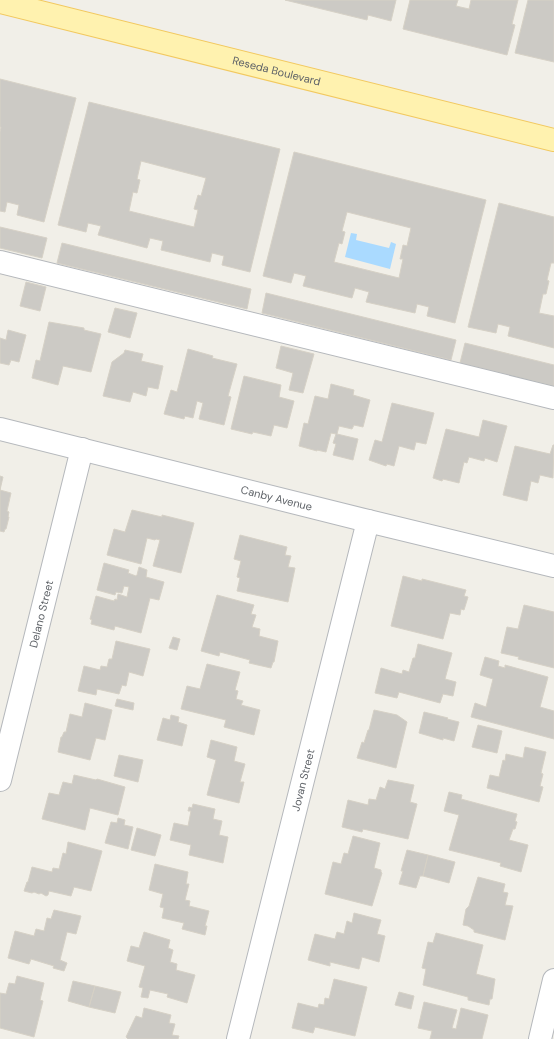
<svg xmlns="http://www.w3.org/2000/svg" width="554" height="1039" viewBox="0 0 554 1039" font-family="'DM Sans',sans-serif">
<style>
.water{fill:#aadaff}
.building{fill:#cccac5;stroke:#d6d1c6;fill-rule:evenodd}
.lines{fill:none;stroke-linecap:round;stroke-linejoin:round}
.minor-casing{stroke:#b5b8bc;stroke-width:24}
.major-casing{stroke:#f2c960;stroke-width:24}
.minor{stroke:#fff;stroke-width:22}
.major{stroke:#fff2af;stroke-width:22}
.labels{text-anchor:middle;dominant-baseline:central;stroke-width:4;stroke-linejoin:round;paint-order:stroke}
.street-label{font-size:11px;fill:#5f6368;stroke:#fff}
</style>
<rect width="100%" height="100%" fill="#f1efe8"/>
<!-- water -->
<path class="water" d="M351,233L357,234L356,240L389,248L391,242L396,244L390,269L345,257Z"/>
<!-- building -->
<path class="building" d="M285,0H396L391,21L368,15L367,20Z
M410,0H458L456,6L469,9L471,0H518L512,24L515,25L507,55L403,29Z
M528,0H554V62L515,53Z
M0,79L76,98L44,222L17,215L19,205L7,202L5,212L0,211V132L1,127H0Z
M89,102L280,149L250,272L222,265L224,256L212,253L210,262L161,250L163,241L150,238L147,248L98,235L101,226L88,223L86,232L58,225ZM141,161L206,178L201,196L198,195L194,209L198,210L194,227L129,211L133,192L137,193L140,180L137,179Z
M294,152L486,200L455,323L427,316L429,307L417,304L415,313L366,302L369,292L355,288L352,298L303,286L306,276L294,273L291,283L263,276ZM347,212L411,228L407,246L403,245L400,259H403L399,278L334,262L339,243L342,244L345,232L342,231Z
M499,203L554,217V263H551L547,280L549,281L546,294H543L539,313L554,316V348L508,336L510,327L498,324L496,333L468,327Z
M0,227L47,238L42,258L0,248Z
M62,243L251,289L247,309L57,263Z
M26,282L46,287L40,311L20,306Z
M266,293L456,340L451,360L262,313Z
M115,308L137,313L130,338L108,332Z
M49,322L84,328V330L101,334L91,372L63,366L58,385L32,378L36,360L40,361Z
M8,330L26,335L19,362L11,360L9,365L0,363V338L6,340Z
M465,343L554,365V386L460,363Z
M281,346L314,354L303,393L289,390L293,373L276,368Z
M188,349L213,356L212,358L237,364L228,396L231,397L224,425L199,419L203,403L197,401L193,418L185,416L184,419L164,414L171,390L177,392Z
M125,350L143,354L141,361L163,366L158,389L148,387L146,396L133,392L130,402L103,396L112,362L124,353Z
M244,376L281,385L279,397L294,401L287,428L274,425L271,436L253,432L252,434L231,429Z
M331,384L354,390L353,395L370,400L363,427L354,425L352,429L339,426L337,434L358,439L353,460L333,455L336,444L333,443L336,434L331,433L326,452L317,450V451L299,446L304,423L308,424L315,396L328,399Z
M392,403L434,413L426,444L416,442L414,450L399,446L394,466L387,464L386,466L369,460L375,440L382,442Z
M483,420L507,426L497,462L485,458L484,461L469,457L467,463L464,462L459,483L443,479L442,481L433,478L446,429L479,437Z
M553,445H554L553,478L540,475L538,483L531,481L527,501L503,495L515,446L550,454Z
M0,476L3,477L0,490L11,493L7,511L9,512L8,517H9L6,529H5L4,532L0,531Z
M132,510L162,517V515L194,523L181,573L153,566L160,540L156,539L155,540L147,538L141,564L107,555L114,529L125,532Z
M240,535L287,547L285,555L291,556L288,567L295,568L288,602L237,591L240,578L237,577L241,561L234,559Z
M104,563L129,570L128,573L136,576L137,575L139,567L147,570L146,577L164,582L159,600L150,598L141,633L115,626L114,630L91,624L92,620L90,619L96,596L114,601L115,599L117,600L118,594L127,597L129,587L124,586L122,593L116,592L115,595L97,590Z
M403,576L422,581V579L466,590L464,596L468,597L464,610L461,609L460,615L450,613L443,639L391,626Z
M217,595L254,605L251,614L256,615L252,627L260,629L259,636L278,641L274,662H273L271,668L249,663L250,660L220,652L219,656L201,651Z
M524,605L554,612V668L518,659L519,657L501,653L507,627L518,629Z
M173,637L180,639L177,650L169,648Z
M116,641L150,649L143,676L129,672L126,686L122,685L119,694L97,689L96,695L78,691L84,666L100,670L101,666L107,667L109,659H112Z
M418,644L452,653L445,679L456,682L453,696L443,694L440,703L399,692L397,698L375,693L381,668L402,674L403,670L409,672L413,658H415Z
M485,657L499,661L498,666L505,668V665L548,677L540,707L554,711V739L471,717L475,703L486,707L493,679L480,675Z
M207,664L240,672L235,690L238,691L236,699L243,701L241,705L260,710L254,735L224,727L226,720L181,709L187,686L200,689Z
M117,699L134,703L133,710L115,706Z
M85,703L112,710L105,740L96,738L90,760L58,752L61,737H62L64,732H66L70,714L82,717Z
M374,710L397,715L407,722L396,768L357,758L362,742L364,743L368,730H369Z
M424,712L448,718L447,719L459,722L454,741L443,738V740L419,733Z
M171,715L179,717L178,722L187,725L182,746L157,740L163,718L170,720Z
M478,725L502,731L497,753L472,747Z
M211,740L237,747L234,761L245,764L240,782H244L239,803L207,795L216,760L207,757Z
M525,747L546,752L541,773L543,774L540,786L543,787L539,802L487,788L490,775L499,777L503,760L505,761L506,754L523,758Z
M119,755L143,760L138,782L114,776Z
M74,775L96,780L97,779L125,787L118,815L90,808L85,830L42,819L49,793L59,795L63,782L72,784Z
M388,780L414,785L410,802L417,804L408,839L363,829L362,832L342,827L348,800L368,805L369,799L376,800L380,787L385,789Z
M449,792L462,795L461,799L517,814L515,821L517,822L515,829H513L509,840L528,845L521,872L500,866L501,863L449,850L459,815L444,811Z
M193,804L215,809L213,819L222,821L219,835L228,837L223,863L189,855L191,845L170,840L174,823L188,826L191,811H188L189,807L192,808Z
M118,818L125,820L124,825L133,827L128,849L105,843L111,822L117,823Z
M137,828L161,835L155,856L131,850Z
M353,836L380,843L374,868L381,870V872L382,873L372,906L325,894L333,862L341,864L344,853L348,854Z
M68,842L102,851L91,891L74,887L71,896L49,891L48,895L46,896L41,893L39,894L34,892L32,893L24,891L27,882H28L32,867L52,872L53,868L59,869L63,853L66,854Z
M407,850L428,855L423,876H420L416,888L399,884L403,871H401Z
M428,855L455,862L449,883L423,876Z
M155,864L188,872L186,884H189L185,900L190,901L189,906L209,911L205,926H207L205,935L182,929L184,923L162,918L164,908L160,907L163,894L149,890Z
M478,877L505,884L503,892L508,893L505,905L513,906L505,940L474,932V930L468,926L463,925L466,909L469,906Z
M54,910L81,916L76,934L67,932L60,960L67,963L64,971L53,968L54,966L31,959L29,964L8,958L15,931L34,936L36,929L44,931L47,918L51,919Z
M354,913L381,920L377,934L385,936L379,962L362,957L359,969L330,962V966L308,960L315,934L335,939L337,932L344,934L347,921L352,923Z
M144,932L170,940L168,948L173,950L170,962L177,964L176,970L195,975L187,1003L167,997L168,994L150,990L148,998L141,997L143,988L139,987L145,966L127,961L131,946L139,948Z
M436,933L483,945L476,974L495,979L492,999H490L489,1005L468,1000V997L423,985L426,969L422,968L428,942L433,943Z
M17,976L44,983L40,1000L43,1001L34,1037L0,1028V993L6,994L9,983L15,984Z
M334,979L367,987L355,1036L315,1027L313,1033L292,1028L298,1003L318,1008L319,1004L324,1005L325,998L329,999Z
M73,981L95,986L89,1007L68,1001Z
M95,986L121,992L115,1013L89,1007Z
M399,992L414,996L411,1009L395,1005Z
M424,1002L457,1010L452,1028L456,1029L461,1008L488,1015L482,1039H430L432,1031L418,1028Z
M144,1008L171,1015L169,1023L175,1024L172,1035L179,1036L178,1039H128L126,1037L136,1016L142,1018Z"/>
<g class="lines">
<!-- minor casing -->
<g class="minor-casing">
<g id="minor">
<path d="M0,262L554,398"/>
<path id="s1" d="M0,429L368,521L554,566"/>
<path id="s2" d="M0,780L82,449"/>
<path id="s3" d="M238,1039L368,521"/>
<path d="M540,1039L554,980"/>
</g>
</g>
<!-- major casing -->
<g class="major-casing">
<g id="major">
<path id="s4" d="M0,2L554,140"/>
</g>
</g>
<!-- minor -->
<use href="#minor" class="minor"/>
<!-- major -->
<use href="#major" class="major"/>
</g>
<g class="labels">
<!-- street labels -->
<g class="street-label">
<text stroke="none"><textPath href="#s4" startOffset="285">Reseda Boulevard</textPath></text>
<text stroke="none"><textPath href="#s1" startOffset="285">Canby Avenue</textPath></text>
<text stroke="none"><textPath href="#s2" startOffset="171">Delano Street</textPath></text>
<text stroke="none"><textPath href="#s3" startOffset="267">Jovan Street</textPath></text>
</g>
</g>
</svg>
